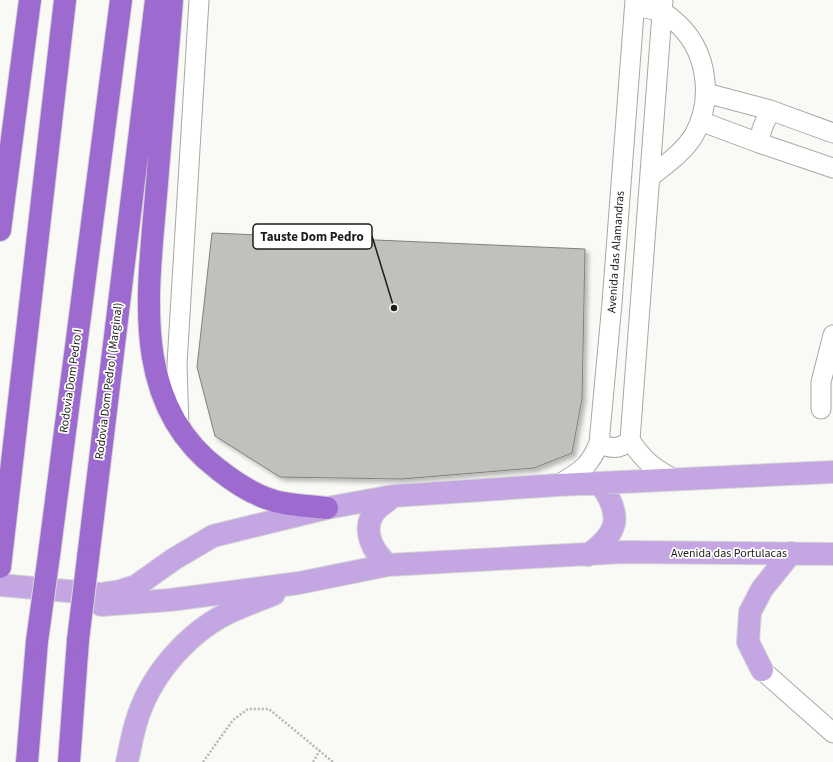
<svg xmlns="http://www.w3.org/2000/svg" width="833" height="762" viewBox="0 0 833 762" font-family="'Source Sans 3',sans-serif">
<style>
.building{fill:#bfc1bd;stroke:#81827f;filter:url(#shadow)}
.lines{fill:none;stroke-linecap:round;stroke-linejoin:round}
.minor-casing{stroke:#a7a8a4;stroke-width:21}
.major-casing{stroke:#d6d6d6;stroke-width:24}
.highway-casing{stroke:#d6d6d6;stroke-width:24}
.path{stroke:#b5b6b3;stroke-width:2.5;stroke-dasharray:2 2;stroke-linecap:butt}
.minor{stroke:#fff;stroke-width:19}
.major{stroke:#c4a6e2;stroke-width:22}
.highway{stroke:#9d6acf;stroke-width:22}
.highway-bridge-casing{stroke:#d6d6d6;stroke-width:24;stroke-linecap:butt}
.highway-bridge{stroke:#9d6acf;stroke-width:22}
.labels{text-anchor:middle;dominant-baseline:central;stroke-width:3.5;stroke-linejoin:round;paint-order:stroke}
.street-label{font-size:12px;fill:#1c1c1b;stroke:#fff}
.leader{fill:none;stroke:#1c1c1b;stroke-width:1.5}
.callout-dot{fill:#1c1c1b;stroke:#fff;stroke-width:1.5}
.callout{fill:#fff;stroke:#1c1c1b;stroke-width:1.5}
.callout-label{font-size:13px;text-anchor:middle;font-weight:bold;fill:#1c1c1b}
</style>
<defs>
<filter id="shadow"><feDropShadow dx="3.5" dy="3.5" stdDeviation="2" flood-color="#0004"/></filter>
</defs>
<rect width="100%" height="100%" fill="#f9faf6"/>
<!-- building -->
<path class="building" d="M212,233L585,249L582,399L572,453L534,468L402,479L280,477L215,436L197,367Z"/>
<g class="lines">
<!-- minor casing -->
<g class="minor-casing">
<path id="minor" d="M663,0L630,440C644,461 654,469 676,480
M635,6C643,8 653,9 662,12C669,15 675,21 681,27C708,55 713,101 694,135C683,153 666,164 650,177
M706,93L770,110L833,133
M700,121L759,143L833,168
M759,143L762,129L770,110
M821,409V382L833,335
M179,427L177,364L199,0
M599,443C610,449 620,450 630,440
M558,485C580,471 589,468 599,443L612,303L635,0
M762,670L833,733"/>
</g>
<!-- major casing -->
<g class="major-casing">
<path id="major" d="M588,555C620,532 622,515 600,483
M388,565C373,552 360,529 376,510C381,505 388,501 393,496
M0,585L101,594L120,591L136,586L174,559L213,536L327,508L393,496L558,485L833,472
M101,605L170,600L299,583L388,565L624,552L833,554
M762,670L748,642L750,612L762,589L791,553
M127,762C130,749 132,736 136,723C149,677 186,634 228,613C243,606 259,600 274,594"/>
</g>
<!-- highway casing -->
<g class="highway-casing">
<path id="highway" d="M172,0C167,65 161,130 156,195C148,293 130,404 219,470C238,485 260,499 284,503C298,506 313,506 327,508
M0,230L30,0
M49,555L121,0
M88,558L156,0
M0,567L65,0
M27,762L37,641
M69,762L78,640"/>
</g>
<!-- path -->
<path class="path" d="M203,762L233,720L248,709H269L333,762
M313,762L320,750"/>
<!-- minor -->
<use href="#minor" class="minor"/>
<!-- major -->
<use href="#major" class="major"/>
<!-- highway -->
<use href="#highway" class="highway"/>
<!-- highway-bridge casing -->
<g class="highway-bridge-casing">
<path id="highway-bridge" d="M78,640L88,558
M37,641L49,555"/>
</g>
<!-- highway-bridge -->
<use href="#highway-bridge" class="highway-bridge"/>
</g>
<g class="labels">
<!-- street labels -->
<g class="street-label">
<text transform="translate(616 252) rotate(-86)">Avenida das Alamandras</text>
<text transform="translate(71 381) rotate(-82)">Rodovia Dom Pedro I</text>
<text transform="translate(109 381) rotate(-83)">Rodovia Dom Pedro I (Marginal)</text>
<text x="729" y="553">Avenida das Portulacas</text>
</g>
</g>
<!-- callouts -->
<path class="leader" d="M394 308L372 236"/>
<circle class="callout-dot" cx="394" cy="308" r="4"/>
<rect class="callout" x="253" y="224" width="119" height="25" rx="4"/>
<g class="callout-label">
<text x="312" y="241">Tauste Dom Pedro</text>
</g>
</svg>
